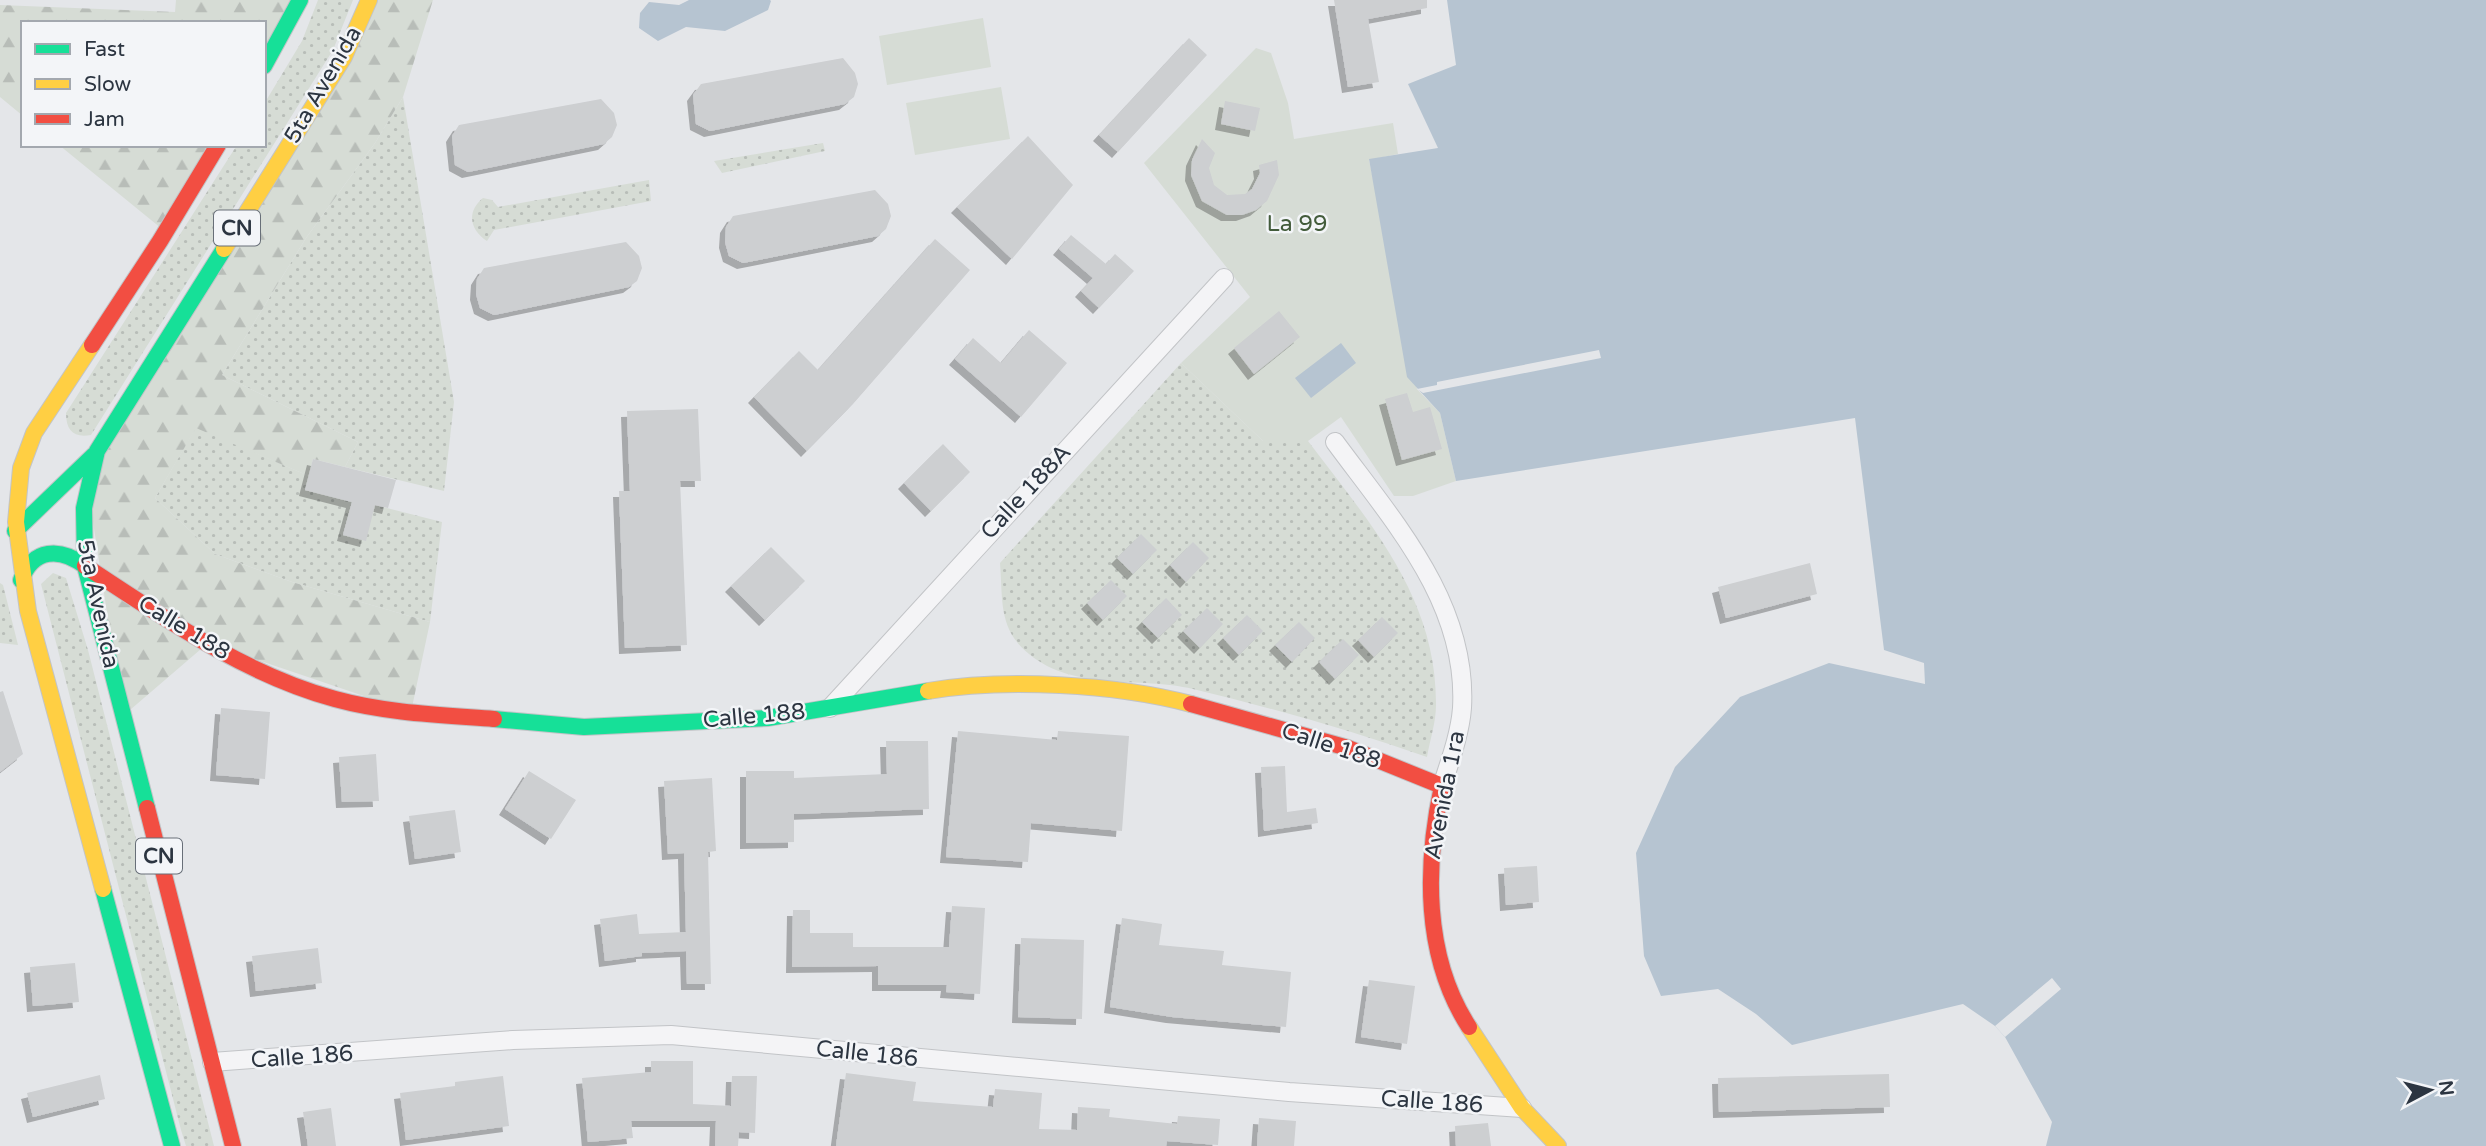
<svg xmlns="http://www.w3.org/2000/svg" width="2486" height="1146" viewBox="0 0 2486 1146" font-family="'Varela Round',sans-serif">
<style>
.grass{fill:url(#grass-dots)}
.forest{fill:url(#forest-firs)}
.green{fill:#d6dcd5}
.water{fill:#b6c4d1}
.pier{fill:#e4e6e9}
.building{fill:#cdcfd1;filter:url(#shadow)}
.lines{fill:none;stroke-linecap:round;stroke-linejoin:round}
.street-casing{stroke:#c2c4c7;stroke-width:20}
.fast-casing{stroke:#c2c4c7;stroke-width:18}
.slow-casing{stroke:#c2c4c7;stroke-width:18}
.jam-casing{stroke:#c2c4c7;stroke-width:18}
.street{stroke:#f4f4f6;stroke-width:18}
.fast{stroke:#16e098;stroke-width:16}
.slow{stroke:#ffcf43;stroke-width:16}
.jam{stroke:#f24e42;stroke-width:16}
.labels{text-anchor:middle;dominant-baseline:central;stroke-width:5;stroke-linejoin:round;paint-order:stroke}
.shield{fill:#f3f5f8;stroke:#686f78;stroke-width:2}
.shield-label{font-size:21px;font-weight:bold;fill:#2c3541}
.street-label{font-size:23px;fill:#2c3541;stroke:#f3f5f8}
.park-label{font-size:23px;fill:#435c3b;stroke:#f3f5f8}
</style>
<defs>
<pattern id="grass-dots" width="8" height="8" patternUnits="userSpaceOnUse" patternTransform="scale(1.75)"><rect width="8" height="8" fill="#d6dcd5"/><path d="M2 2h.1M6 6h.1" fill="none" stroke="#b8bdb8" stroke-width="1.8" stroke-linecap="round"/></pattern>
<pattern id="forest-firs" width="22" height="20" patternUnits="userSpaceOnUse" patternTransform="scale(1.75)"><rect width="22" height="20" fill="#d6dcd5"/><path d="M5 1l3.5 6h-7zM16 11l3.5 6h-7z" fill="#b8bdb8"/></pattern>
<filter id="shadow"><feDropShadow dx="-6" dy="6" stdDeviation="0" flood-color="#0004"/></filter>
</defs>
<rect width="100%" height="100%" fill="#e4e6e9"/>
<!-- grass -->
<path class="grass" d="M318,0H353L333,50L91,435C74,438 66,431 66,413L237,145H264V104L302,41Z
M403,97L454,402L444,491L345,467L358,442L222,375L306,238L375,143Z
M823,143L825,151L722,173L714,161Z
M649,180L651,201L494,230L487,241C470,230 466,212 483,198L492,200L498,207Z
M1181,363L1263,441H1308C1369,522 1437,597 1436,705C1436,722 1430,740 1427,757C1350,730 1272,708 1193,689C1140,676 1075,692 1029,654C998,629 1003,600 1000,563Z
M196,427L309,476L305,490L352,502L343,534L375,505L442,522L430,622L292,582L215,554L155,498Z
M53,573L66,578L88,650L214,1146H186L181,1130L41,584Z
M0,583L3,585L18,645L0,643Z"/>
<!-- forest -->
<path class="forest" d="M176,0H298L264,66V23H23V116L0,97V5L175,12Z
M367,0H433L403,97L375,143L306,238L222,375L358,442L345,467L313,459L309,476L196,428L155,498L215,554L292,582L430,622L411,712L208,643L123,716L87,483Z
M59,145H218L167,233Z"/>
<!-- green -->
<path class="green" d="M983,18L991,67L887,85L879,36Z
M1256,48L1271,53L1288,103L1294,139L1393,123L1398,154L1369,160L1417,389L1440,413L1456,481L1413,496H1394L1341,417L1308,441H1263L1181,363L1250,297L1144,163Z
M1001,87L1010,139L915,155L906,103Z"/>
<!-- water -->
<path class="water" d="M689,0H770L771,1L768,10L725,31L686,27L658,41L639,28L640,13L649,2L679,5Z
M1447,0H2486V1146H2046L2052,1122L2005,1037L1995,1026L1963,1004L1792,1045L1756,1014L1718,989L1661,996L1644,956L1636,853L1675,767L1740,697L1829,663L1925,684L1924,663L1884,650L1855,418L1456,481L1440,413L1407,377L1369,159L1438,148L1408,84L1456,65Z
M1341,343L1356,363L1311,398L1295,378Z"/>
<!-- pier -->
<path class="pier" d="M1599,350L1601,358L1423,393L1417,389L1437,385V382Z
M2052,978L2061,989L2005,1037L1995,1026Z"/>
<!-- building -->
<path class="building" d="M1334,0H1427V8L1368,19L1379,82L1348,87Z
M1189,38L1207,55L1118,152L1099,135Z
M843,58L855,73L858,84L854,97L845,104L710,131L696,124L693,95L701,84Z
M601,99L614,113L617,125L612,137L604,144L468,172L455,165L452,136L459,125Z
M1225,101L1260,108L1255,131L1221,124Z
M1028,136L1073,185L1012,259L957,207Z
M1202,139L1215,153L1209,168L1214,185L1227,195L1245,194L1252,189L1260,173L1259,165L1277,160L1279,175L1267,201L1256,210L1242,215H1227L1202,201L1191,175L1192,160Z
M875,190L888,204L891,216L886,229L878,236L743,263L729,256L725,242L726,227L733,216Z
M1071,235L1106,264L1115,254L1134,271L1099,308L1081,291L1093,278L1059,249Z
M935,239L970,270L853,404L807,451L754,397L799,351L818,370Z
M626,242L639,256L642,268L637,281L629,287L494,315L480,308L476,294L477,279L484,268Z
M1279,311L1300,337L1254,374L1234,348Z
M1029,330L1067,363L1021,417L955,359L973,338L1001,363Z
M1407,393L1413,412L1430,407L1442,449L1402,460L1385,399Z
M698,409L701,481H680L687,645L625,648L619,491H630L627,411Z
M943,444L970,472L931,511L904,483Z
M313,459L396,480L388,508L375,505L366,541L343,535L352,502L305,490Z
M1141,534L1157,550L1133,574L1117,558Z
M1193,542L1209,558L1186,582L1170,565Z
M771,547L805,581L765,620L731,586Z
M1810,563L1817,594L1726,618L1718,587Z
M1111,580L1127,596L1103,620L1087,603Z
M1166,598L1182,615L1158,638L1142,622Z
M1207,608L1223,624L1200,648L1183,631Z
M1247,615L1263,631L1239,655L1223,638Z
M1382,617L1398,633L1374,657L1358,640Z
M1299,622L1315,638L1292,662L1275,645Z
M1343,639L1359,655L1335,679L1319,662Z
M3,691L23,754L0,772V692Z
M221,708L270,712L265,779L216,775Z
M958,731L1057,740L1058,731L1129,736L1122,831L1031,823L1028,862L946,857Z
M886,741H928L929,809L794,814V842L746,843V771H794V778L887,774Z
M376,754L379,801L342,802L339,757Z
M1285,766L1287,812L1316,808L1318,823L1264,831L1261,767Z
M529,771L576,800L551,839L505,809Z
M712,778L716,851L708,852L711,984H687L686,951L642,953V956L605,961L600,919L637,914L639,934L686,932L684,853L668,854L664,781Z
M455,810L461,852L415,859L409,816Z
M1537,866L1539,902L1506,905L1504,868Z
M952,906L985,908L980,994L946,992L947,985H878V966L792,967L793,910H810V933H853V947H949Z
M1122,918L1162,924L1159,945L1224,951L1222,965L1291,972L1286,1027L1172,1017L1110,1007Z
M1021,938L1084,940L1082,1019L1018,1017Z
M318,948L322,983L256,991L252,956Z
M75,963L79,1002L33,1006L30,967Z
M1369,980L1415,986L1407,1044L1361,1037Z
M651,1061H693V1104L731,1106L732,1076H757L755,1133L739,1132L738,1146H715L716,1121H631L633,1138L588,1142L582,1078L651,1072Z
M846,1073L916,1082L913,1101L993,1107L995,1089L1042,1093L1039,1129L1077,1130L1078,1107L1110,1109L1109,1117L1177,1124L1178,1116L1220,1119L1218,1145L1167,1141L1166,1146H836Z
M1889,1074L1890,1107L1719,1112L1718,1078Z
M100,1075L105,1099L33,1117L27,1093Z
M503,1076L509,1126L406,1140L400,1093L455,1086V1082Z
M331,1108L336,1146H308L303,1112Z
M1259,1118L1296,1121L1294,1146H1257Z
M1488,1123L1491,1146H1456L1455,1126Z"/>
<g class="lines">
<!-- street casing -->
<g class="street-casing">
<path id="street" d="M1335,442C1393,521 1468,603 1462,708C1460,734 1450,761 1442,786
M830,708L1224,278
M212,1062L513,1040L671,1035L1289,1092L1522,1108"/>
</g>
<!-- fast casing -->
<g class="fast-casing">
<path id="fast" d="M264,66L300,0
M15,531L94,455
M21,580C33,548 60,547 85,566
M494,719L584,727L768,718L928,691
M147,808L85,566L84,508L97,451L224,249
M103,889L172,1146"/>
</g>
<!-- slow casing -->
<g class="slow-casing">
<path id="slow" d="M224,249L344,57L369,0
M92,345L34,433L21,468L16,522L28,611L103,889
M928,691C1005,678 1115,684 1191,704
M1469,1027L1522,1108L1558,1146"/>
</g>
<!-- jam casing -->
<g class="jam-casing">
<path id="jam" d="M92,345L160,241L218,145
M85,566C163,617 243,674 335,699C386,713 441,715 494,719
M1191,704L1348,748L1442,786C1425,865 1423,956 1469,1027
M147,808L233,1146"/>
</g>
<!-- street -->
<use href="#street" class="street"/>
<!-- fast -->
<use href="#fast" class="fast"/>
<!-- slow -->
<use href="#slow" class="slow"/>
<!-- jam -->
<use href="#jam" class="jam"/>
</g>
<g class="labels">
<!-- shield labels -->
<g class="shield">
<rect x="214" y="210.5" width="46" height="35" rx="5"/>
<rect x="136" y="838.5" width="46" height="35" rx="5"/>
</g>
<g class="shield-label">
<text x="237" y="228">CN</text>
<text x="159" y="856">CN</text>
</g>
<!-- street labels -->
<g class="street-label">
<text transform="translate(323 85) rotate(-60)">5ta Avenida</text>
<text transform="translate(1026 492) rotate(-47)">Calle 188A</text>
<text transform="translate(98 604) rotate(78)">5ta Avenida</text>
<text transform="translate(184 628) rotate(31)">Calle 188</text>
<text transform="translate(754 716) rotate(-5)">Calle 188</text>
<text transform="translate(1331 746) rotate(18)">Calle 188</text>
<text transform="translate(1445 795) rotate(-79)">Avenida 1ra</text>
<text transform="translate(867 1054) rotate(6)">Calle 186</text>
<text transform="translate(302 1057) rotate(-4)">Calle 186</text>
<text transform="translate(1432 1102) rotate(4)">Calle 186</text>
</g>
<!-- park labels -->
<g class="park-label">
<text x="1297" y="224">La 99</text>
</g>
</g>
<!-- legend -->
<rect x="21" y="21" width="245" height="126" fill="#f3f5f8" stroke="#a3a8af" stroke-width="2"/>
<rect x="35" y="44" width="35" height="10" fill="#16e098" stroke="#a3a8af" stroke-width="2"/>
<text x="84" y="56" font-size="21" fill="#2c3541">Fast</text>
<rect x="35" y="79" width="35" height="10" fill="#ffcf43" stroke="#a3a8af" stroke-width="2"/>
<text x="84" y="91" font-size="21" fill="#2c3541">Slow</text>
<rect x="35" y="114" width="35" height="10" fill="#f24e42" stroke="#a3a8af" stroke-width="2"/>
<text x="84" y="126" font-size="21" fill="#2c3541">Jam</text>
<!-- north arrow -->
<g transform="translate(2430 1090) rotate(83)" stroke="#f3f5f8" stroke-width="5" paint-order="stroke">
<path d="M0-5L12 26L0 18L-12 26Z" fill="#2c3541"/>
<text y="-10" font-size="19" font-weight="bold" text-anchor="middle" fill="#2c3541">N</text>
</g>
</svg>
